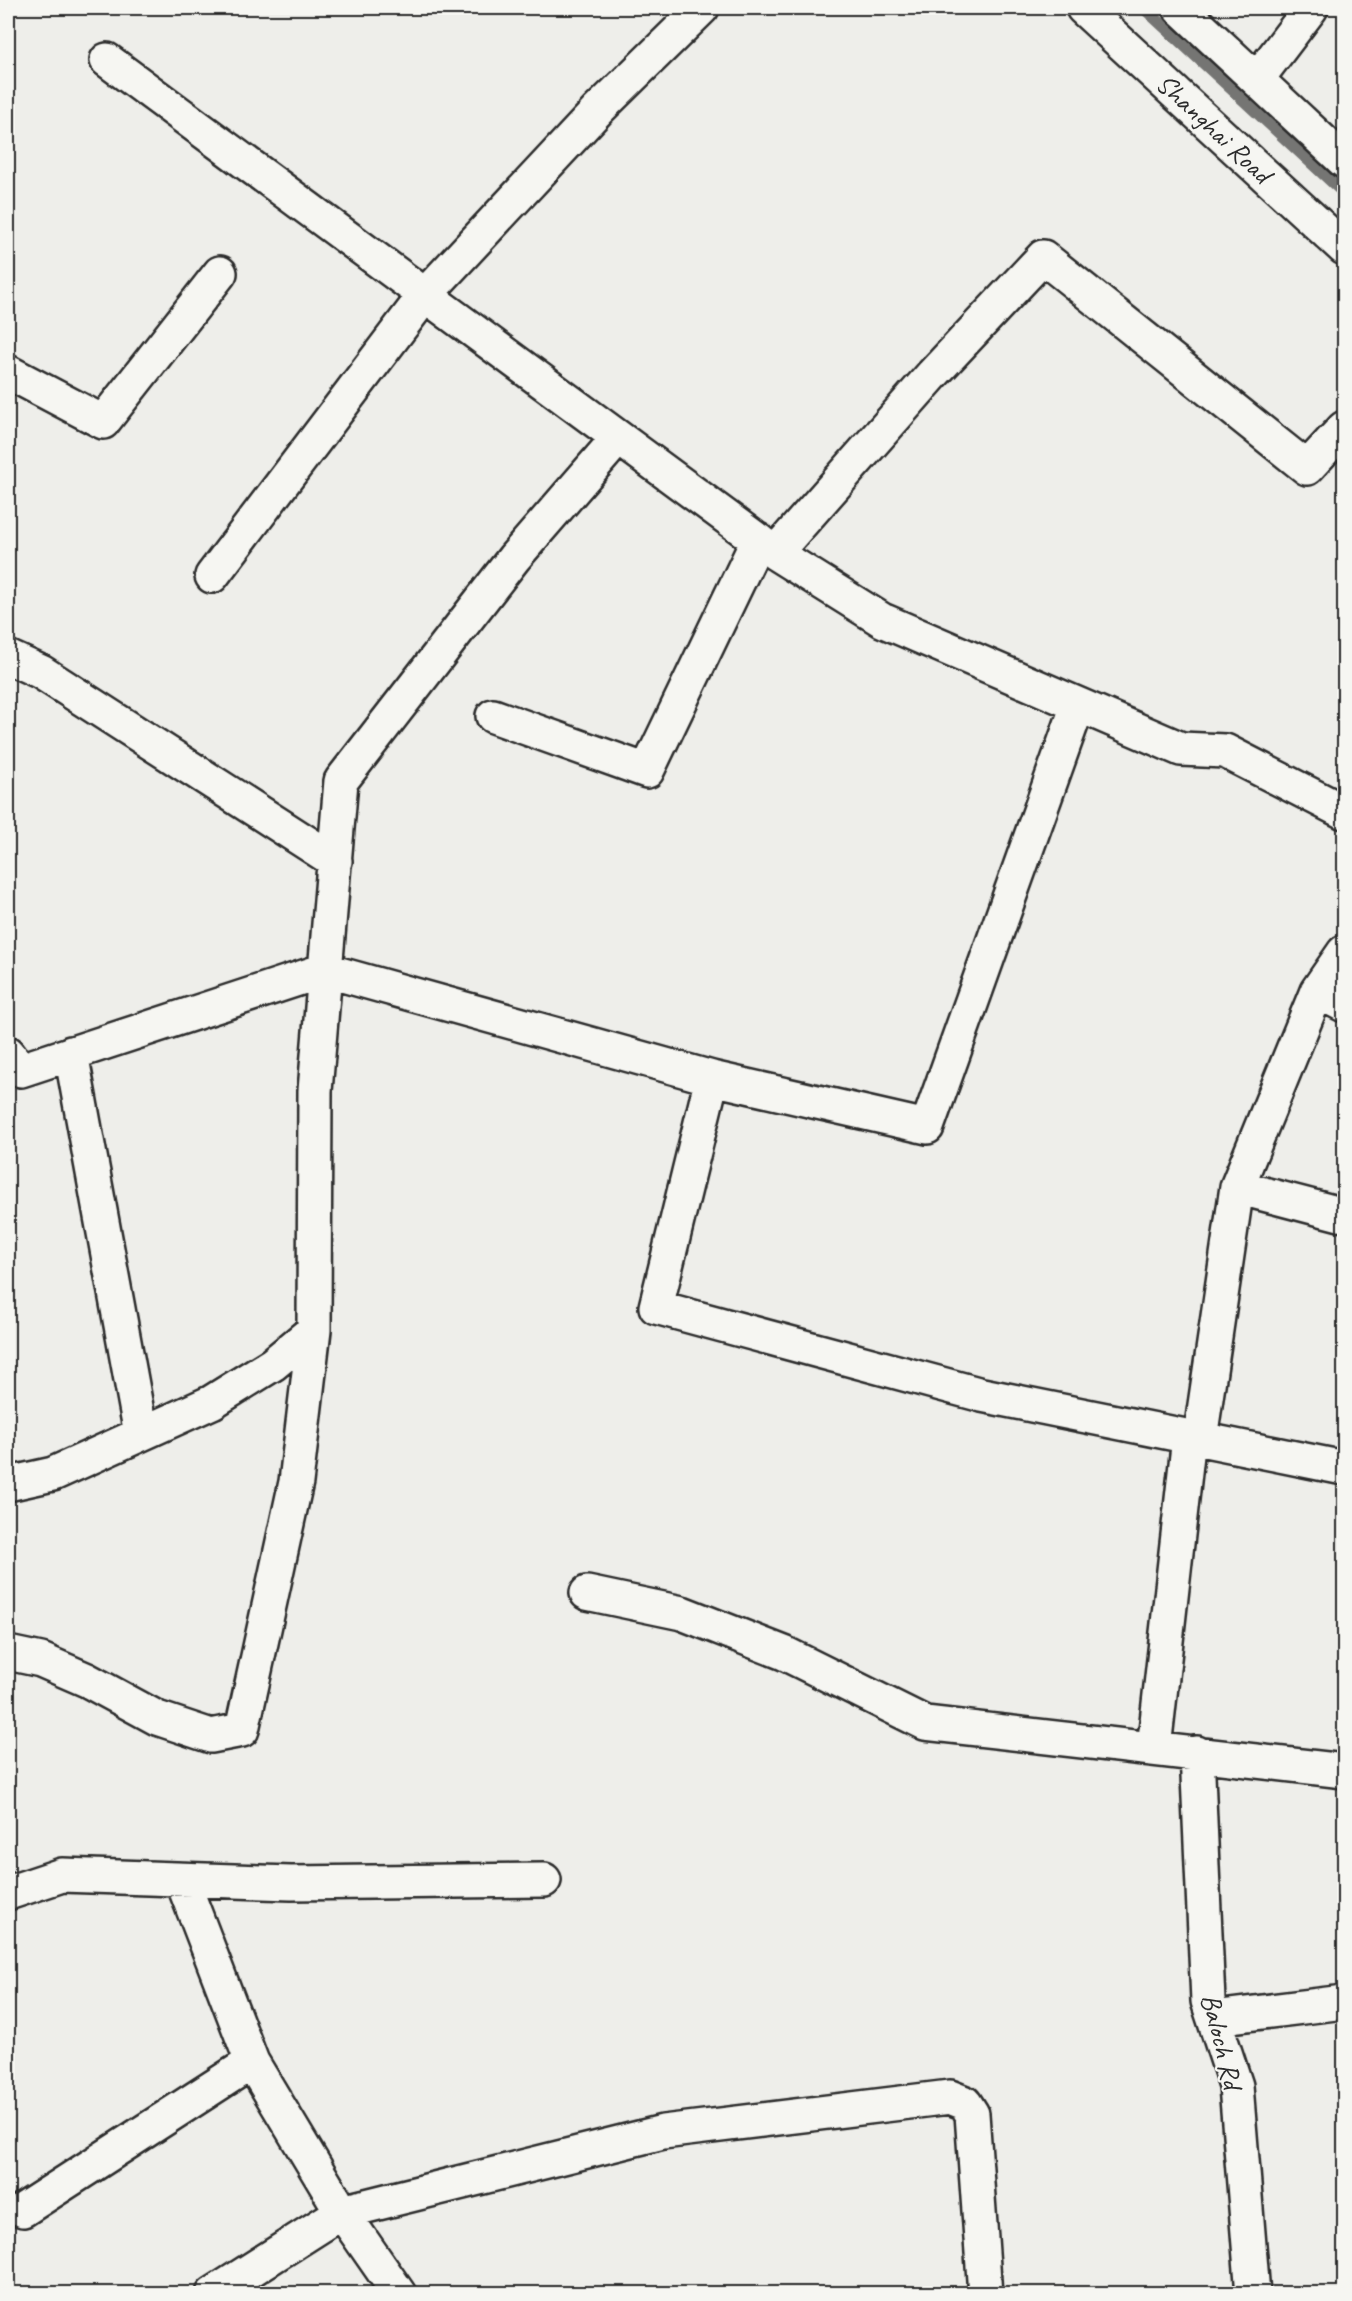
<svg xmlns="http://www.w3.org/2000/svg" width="1352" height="2301" viewBox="0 0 1352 2301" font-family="Caveat,sans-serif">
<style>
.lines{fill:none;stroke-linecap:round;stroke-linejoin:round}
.stream{stroke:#757573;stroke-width:12}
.minor-casing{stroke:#2b2b2b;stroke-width:38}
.major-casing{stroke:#2b2b2b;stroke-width:38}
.minor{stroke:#f6f6f2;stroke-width:33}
.major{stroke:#f6f6f2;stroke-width:33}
.labels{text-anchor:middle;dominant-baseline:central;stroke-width:4.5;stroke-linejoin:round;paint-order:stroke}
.street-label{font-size:28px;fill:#2b2b2b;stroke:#f6f6f2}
</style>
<rect width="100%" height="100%" fill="#eeeeea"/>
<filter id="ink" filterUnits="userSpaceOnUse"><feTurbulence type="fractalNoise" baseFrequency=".0167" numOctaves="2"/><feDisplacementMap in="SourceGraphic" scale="12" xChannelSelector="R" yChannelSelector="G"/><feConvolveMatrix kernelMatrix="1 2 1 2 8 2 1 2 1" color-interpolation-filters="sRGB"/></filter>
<g filter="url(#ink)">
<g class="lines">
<!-- stream -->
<path class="stream" d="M1144,8L1344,193"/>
<!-- minor casing -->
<g class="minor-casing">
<path id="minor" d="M702,8L598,110L425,295L775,553
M107,60L425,295L212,576
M1257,79L1311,8
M8,372L103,422L220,273
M1344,428L1307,468L1043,257L933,374L775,553L882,620L1181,749L1225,751L1344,812
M8,657L41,672L335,861
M493,716L647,771L758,540
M1317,991L1344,1005
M8,1053L21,1070L325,970L712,1078L656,1307L982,1395L1344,1468
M71,1053L141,1434
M712,1078L927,1127L1078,705
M1237,1187L1344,1215
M1200,1439L1237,1187L1317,991L1344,952
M8,1484L53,1474L212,1402L273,1364L314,1330
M587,1593L682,1613L784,1653L925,1723L1344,1771
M8,1653L41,1660L87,1680L157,1718L211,1736L242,1730L296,1482L314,1330L315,1091L341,781L514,558L618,438
M1154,1748L1189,1437
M1197,1753L1208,2001L1236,2086L1253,2294
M182,1880L252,2062L342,2212L399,2294
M8,1893L62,1875L291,1883L544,1880
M1214,2018L1344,2002
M23,2210L252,2062
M213,2294L342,2212L663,2132L950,2097L965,2103L972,2114L985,2294"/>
</g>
<!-- major casing -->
<g class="major-casing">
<path id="major" d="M1083,8L1344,248
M1180,8L1344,161"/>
</g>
<!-- minor -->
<use href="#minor" class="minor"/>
<!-- major -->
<use href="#major" class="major"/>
</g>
</g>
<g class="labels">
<!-- street labels -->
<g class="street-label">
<text transform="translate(1214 128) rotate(43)">Shanghai Road</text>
<text transform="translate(1222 2041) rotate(76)">Baloch Rd</text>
</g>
</g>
<!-- margin -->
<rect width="1352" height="2301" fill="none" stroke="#f6f6f2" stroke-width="30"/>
<rect x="15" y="15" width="1322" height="2271" fill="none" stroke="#2b2b2b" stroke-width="2" filter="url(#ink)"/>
</svg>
